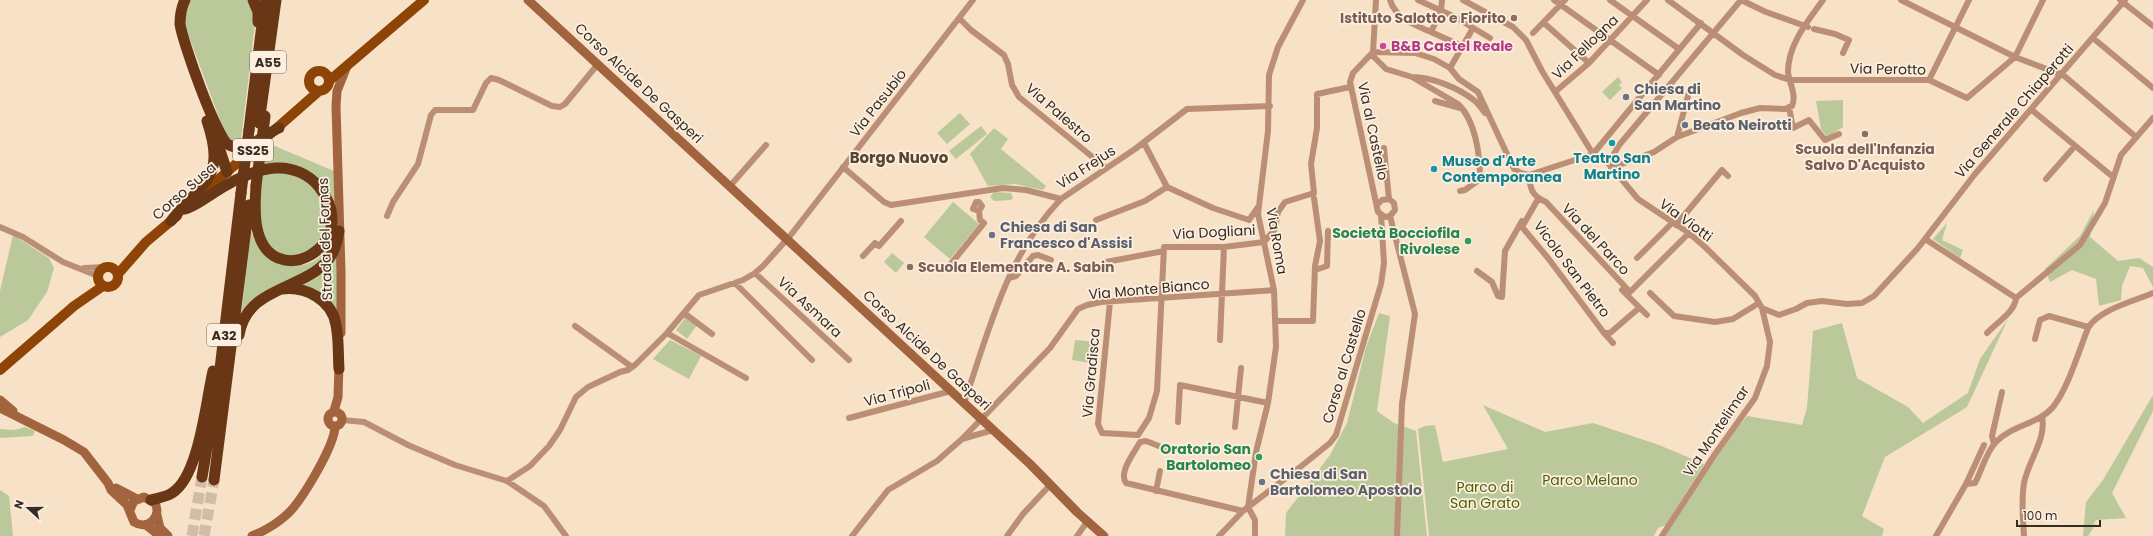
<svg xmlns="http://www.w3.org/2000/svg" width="2153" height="536" viewBox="0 0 2153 536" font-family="Poppins,sans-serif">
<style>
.green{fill:#bbc89a}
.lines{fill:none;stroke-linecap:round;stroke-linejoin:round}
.highway-tunnel{stroke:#d0bda6;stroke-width:11;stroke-dasharray:11 5.5;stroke-linecap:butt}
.street{stroke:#ba8f76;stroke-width:6}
.secondary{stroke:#a2643e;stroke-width:9}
.primary{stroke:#8f4407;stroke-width:10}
.highway{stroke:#6a3716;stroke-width:11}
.highway-bridge{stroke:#6a3716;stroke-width:11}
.education-dot{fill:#8d6e63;stroke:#fdefe0;stroke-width:1.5}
.hotel-dot{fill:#d1479c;stroke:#fdefe0;stroke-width:1.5}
.worship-dot{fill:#6b7280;stroke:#fdefe0;stroke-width:1.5}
.culture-dot{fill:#0f9aa8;stroke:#fdefe0;stroke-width:1.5}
.leisure-dot{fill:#2e9e5b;stroke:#fdefe0;stroke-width:1.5}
.labels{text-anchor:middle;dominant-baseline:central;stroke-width:3.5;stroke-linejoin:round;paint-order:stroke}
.shield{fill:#fdefe0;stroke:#71675c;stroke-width:1}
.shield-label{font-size:13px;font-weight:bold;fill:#352d23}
.education-label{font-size:14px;font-weight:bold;fill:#785e54;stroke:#fdefe0;text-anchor:end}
.hotel-label{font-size:14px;font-weight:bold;fill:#b23c85;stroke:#fdefe0;text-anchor:start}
.street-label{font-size:14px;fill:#352d23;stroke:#fdefe0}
.worship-label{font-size:14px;font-weight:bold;fill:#5b616d;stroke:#fdefe0;text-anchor:start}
.culture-label{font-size:14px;font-weight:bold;fill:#0d838f;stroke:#fdefe0}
.leisure-label{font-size:14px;font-weight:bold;fill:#27864d;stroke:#fdefe0;text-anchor:end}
.park-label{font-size:14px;fill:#4e6000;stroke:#fdefe0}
.neighbourhood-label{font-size:15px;font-weight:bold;fill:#584530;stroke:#fdefe0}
</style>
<rect width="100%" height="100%" fill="#f7e1c7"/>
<!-- green -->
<path class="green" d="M191,0H247L252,8L255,24L241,140L231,141L227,139L185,26V16Z
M1618,77L1622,82L1619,85L1622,88L1610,100L1602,92Z
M1843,100V127L1827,137L1821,129L1816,101Z
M960,113L970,124L947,144L937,133Z
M981,126L987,134L956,159L949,151Z
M994,128L1008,139L1001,149L1046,186L1043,190L1015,184L988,186L970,154Z
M270,144L334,171L335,207L323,184L264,165L266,147Z
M284,172L307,181L324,202L328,225L317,247L289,257L270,249L258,221L263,174Z
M994,192L1011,193L1013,198L1011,200L994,201L990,197Z
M953,202L979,224L950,259L924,237Z
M2094,210L2090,237L2118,261L2139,258L2153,267V287L2143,268L2130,266L2122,286L2121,300L2099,306L2096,279L2072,270L2050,282L2045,269L2080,236Z
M1947,223L1942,240L1963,250L1960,258L1933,239Z
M251,230C253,235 254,240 257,245C267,265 299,272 317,259C326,252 330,243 335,234L333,245L319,263L241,316Z
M13,235L49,258L54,268L47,292L28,320L0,337V291Z
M337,251V316L294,286Z
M892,253L904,263L896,273L884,262Z
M1379,313L1390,316L1377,411L1394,423L1416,431L1427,536H1285L1286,513L1330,455L1347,423L1366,347Z
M686,317L697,325L687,339L676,330Z
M2008,319L1967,407L1885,457L1862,516L1884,529L1882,536H1663L1715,454L1747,416L1802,425L1807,408L1813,331L1842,323L1857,378L1908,407L1923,423L1968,393L1980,359Z
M670,340L701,356L689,379L653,359Z
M1075,340L1095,342L1092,363L1072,360Z
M2153,395V411L2112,493L2126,518L2096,520L2090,529L2097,522L2088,536H2083L2086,502L2103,480Z
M1483,405L1545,432L1593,423L1659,445L1704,464L1666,525L1658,528L1654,536H1429L1418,429L1425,426L1435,425L1443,462L1508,449Z
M25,427L35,431L33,436L0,438V429L15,430Z
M0,490L9,496L13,536H0Z"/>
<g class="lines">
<!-- highway-tunnel -->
<path class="highway-tunnel" d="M192,536L202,477
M204,536L214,480"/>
<!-- street -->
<path class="street" d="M1376,0L1373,52L1353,73L1350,82L1378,212L1385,217L1390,216L1395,210L1394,203L1389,199L1382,200L1378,204
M1390,0C1396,19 1415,25 1431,32
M1418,0L1455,17L1490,38
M1442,0L1441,10L1431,32L1462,46
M1463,0L1513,27L1526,40L1542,71L1593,154L1608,163L1638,199L1689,233L1706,248L1755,296L1762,308L1770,342L1767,366L1755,398L1715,454L1662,536
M1554,0L1659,75
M1610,0L1679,49
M1668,0L1743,55L1775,75L1790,80H1929L1967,98L2015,57L2043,0
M1741,0L1766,12L1808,27
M1901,0L2015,57L2057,73L2062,74
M2120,0L2153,26
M960,19L971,30L1004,55L1008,64L1012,85L1019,97L1106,168
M1544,23L1589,63
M1814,29L1835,34L1849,40L1843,53
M1533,33L1565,0
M2093,38L2153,88
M1373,52L1415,53L1434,59L1450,68L1459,79L1478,92L1514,169L1521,173L1529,175L1593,154L1701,23
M1372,55L1386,69L1412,77
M1450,68L1473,28
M2062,74L2136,137
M1929,80L1969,0
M1555,92L1589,63L1647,0
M1435,101L1460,108
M1789,107L1793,128L1809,120L1825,140L1839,134
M2032,110L2113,177
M1677,137L1689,92
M1144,143L1167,187L1213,208L1249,220L1258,207
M1384,148L1389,199
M1608,163L1620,144L1741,0
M843,167L884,202L891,205L1003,188L1026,190L1061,199L1135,149L1187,109L1270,106
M1611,168L1654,152L1677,137L1741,113L1760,108L1785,109L1792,106C1797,95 1789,83 1788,72C1788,44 1808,21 1823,0
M1529,175C1530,189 1532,196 1546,202L1630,292L1689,233
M2046,179L2075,146
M730,186L766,145
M1460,191L1465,190L1480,179C1480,156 1476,121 1458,104L1412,77C1432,77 1459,88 1475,101C1479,104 1482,109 1485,113
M1538,199L1522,227L1548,258L1604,333H1610L1639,308
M387,216L393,202L418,164L431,115L435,110H473L486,83L491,78L499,80L552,106L560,107L565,104L598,64
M1390,216L1415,314L1402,404L1397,536
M1096,220L1145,201L1167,187
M1676,225L1722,170L1728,176
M0,227L23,237L63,262L98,276
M1925,239L2016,298
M863,256L875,243L879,246L901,221
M1637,258L1672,223
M1106,262L1164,251
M950,265L984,223L980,220L979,211L973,209L976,202H979L982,206L979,211
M84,268L105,267
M1315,270L1327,266L1328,231
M1477,271L1492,282L1498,296L1502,297L1505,251L1522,221
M755,273L849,360
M1009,278L1016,276L1033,256L1038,255L1051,260
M735,283L812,360
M1622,290L1647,315
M1650,293L1674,316L1715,322L1733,319L1759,303
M1110,302L1098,424L1102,433L1138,435L1149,418L1157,391L1164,247H1224L1264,242L1275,229L1278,212L1285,202L1314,193L1311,164L1317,128V94L1350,87
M1762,308L1779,315L1796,309L1807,303L1822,301L1847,304L1862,303L1874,296L1918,248L1975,174L2125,0
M684,313L712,334
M1275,321H1313L1315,266L1320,241L1314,198
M575,326L632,367
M667,333L746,378
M1604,333L1613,343
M1987,333C1996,323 2015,312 2016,298L2080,245L2105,203L2121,155L2153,118
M2035,339L2040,320L2049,316L2088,327
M1220,340L1224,247
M964,403C989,331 1006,256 1061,199
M849,418L951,391
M342,420L364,422L408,445L455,465L507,481L544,506L566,536
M1178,422L1180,385L1268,403
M1235,427L1241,368
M962,439L993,430
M1994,444L1992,436L2002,392
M1164,448L1146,441L1140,442C1135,452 1118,472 1126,483L1243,511
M507,481L530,466L549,446L560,430L576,397L588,387L620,372L628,370L635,365L667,333L699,295L743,280L755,273L763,266L790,236L973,0
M1966,484L1975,483C1982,470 1986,452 1996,442C2012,425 2039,424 2053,407C2068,388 2079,351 2088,328C2098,310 2134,301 2153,293
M1156,491L1160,471
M852,536L888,490L937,461L962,439L1050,348L1078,309L1087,305L1101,302L1274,290
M1007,536L1023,514L1051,484
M1077,536L1087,522
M1219,536L1243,511L1299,468L1330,443L1336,435L1381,284L1384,263L1381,215
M1255,536V520L1248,507L1256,452L1268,403L1276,347L1274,290L1258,214L1268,131L1269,75L1278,47L1303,0
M1936,536L1966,484L1984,445
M2024,536C2023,519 2021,501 2024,483C2028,461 2047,439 2042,416"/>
<!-- secondary -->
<path class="secondary" d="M528,0L1030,464L1077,512L1104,536
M341,333V271L336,106L337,91L347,66
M0,400L13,411
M0,408L64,440L84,452L108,483L111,490L127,505L134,522C148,531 162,517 155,503L144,497L134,501L130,510
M334,411L338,397L339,364
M328 419a7 7 0 1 1 14 0a7 7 0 1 1-14 0Z
M116,488L137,499
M157,515L160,528L168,536
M146,525L160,536
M252,536C264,531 275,525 284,517C300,505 335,445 335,426"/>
<!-- primary -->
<path class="primary" d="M309 81a10 10 0 1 1 20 0a10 10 0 1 1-20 0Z
M329,81L424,0
M195,200L319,91
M98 277a10 10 0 1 1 20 0a10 10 0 1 1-20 0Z
M118,274L146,242L177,216
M0,370L74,306L103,286"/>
<!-- highway -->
<path class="highway" d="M185,0C181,8 180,15 180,24C182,40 217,140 229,145C247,154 264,134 279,128
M253,0L258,12V22
M259,123L276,0
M249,130L265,0
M218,144L227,172
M185,209C196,206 202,200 212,194C230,182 254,169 276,168C292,167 309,174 319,187C366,245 271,296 257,228C254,214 255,200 256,186
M171,221C202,181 227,180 207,121
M282,289C306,286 332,300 336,325C339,339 338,354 339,369
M239,335C247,286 302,291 328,260C335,251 337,242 339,231
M202,477L220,369L241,193
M214,480L249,205
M151,500C158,498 166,497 172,493C199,477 206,401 213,371"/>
<!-- highway-bridge -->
<path class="highway-bridge" d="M256,186L265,116
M241,193L249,130"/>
</g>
<!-- markers -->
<g class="education-dot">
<circle cx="1514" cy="18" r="4"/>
<circle cx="1865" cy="134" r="4"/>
<circle cx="910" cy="267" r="4"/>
</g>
<circle class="hotel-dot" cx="1383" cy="46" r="4"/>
<g class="worship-dot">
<circle cx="1626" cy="97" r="4"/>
<circle cx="1685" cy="125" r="4"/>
<circle cx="992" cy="235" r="4"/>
<circle cx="1262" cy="482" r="4"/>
</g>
<g class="culture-dot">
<circle cx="1612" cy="143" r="4"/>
<circle cx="1434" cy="169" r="4"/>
</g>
<g class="leisure-dot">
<circle cx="1468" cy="241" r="4"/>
<circle cx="1259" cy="457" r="4"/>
</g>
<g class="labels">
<!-- shield labels -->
<g class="shield">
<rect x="250" y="51" width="36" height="22" rx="3"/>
<rect x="233" y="139" width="40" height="22" rx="3"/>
<rect x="207" y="324" width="34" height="22" rx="3"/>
</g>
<g class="shield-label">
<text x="268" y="62">A55</text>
<text x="253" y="150">SS25</text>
<text x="224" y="335">A32</text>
</g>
<!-- education labels -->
<g class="education-label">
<text x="1506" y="18">Istituto Salotto e Fiorito</text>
<text x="1865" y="149" text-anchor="middle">Scuola dell'Infanzia<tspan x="1865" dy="16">Salvo D'Acquisto</tspan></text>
<text x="918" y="267" text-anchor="start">Scuola Elementare A. Sabin</text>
</g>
<!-- hotel labels -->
<g class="hotel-label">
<text x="1391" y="46">B&amp;B Castel Reale</text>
</g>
<!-- street labels -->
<g class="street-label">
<text transform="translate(1585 47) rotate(-44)">Via Fellogna</text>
<text transform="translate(1888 69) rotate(1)">Via Perotto</text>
<text transform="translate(639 83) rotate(43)">Corso Alcide De Gasperi</text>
<text transform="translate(878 103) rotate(-52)">Via Pasubio</text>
<text transform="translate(2014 111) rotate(-49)">Via Generale Chiaperotti</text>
<text transform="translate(1059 113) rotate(41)">Via Palestro</text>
<text transform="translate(1373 131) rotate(78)">Via al Castello</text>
<text transform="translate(1086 167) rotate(-33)">Via Frejus</text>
<text transform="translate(184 191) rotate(-41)">Corso Susa</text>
<text transform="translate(1686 220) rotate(36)">Via Viotti</text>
<text transform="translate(1214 232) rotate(-3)">Via Dogliani</text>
<text transform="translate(325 239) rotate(-92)">Strada del Fornas</text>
<text transform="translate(1596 239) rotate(47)">Via del Parco</text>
<text transform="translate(1277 241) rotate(80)">Via Roma</text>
<text transform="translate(1572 269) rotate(53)">Vicolo San Pietro</text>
<text transform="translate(1149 289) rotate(-5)">Via Monte Bianco</text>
<text transform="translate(810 307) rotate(43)">Via Asmara</text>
<text transform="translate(927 350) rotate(43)">Corso Alcide De Gasperi</text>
<text transform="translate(1344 366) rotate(-73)">Corso al Castello</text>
<text transform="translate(1091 373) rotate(-85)">Via Gradisca</text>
<text transform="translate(897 393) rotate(-15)">Via Tripoli</text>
<text transform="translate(1716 431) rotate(-56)">Via Montelimar</text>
</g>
<!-- worship labels -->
<g class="worship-label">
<text x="1634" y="89">Chiesa di<tspan x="1634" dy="16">San Martino</tspan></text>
<text x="1693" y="125">Beato Neirotti</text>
<text x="1000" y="227">Chiesa di San<tspan x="1000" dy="16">Francesco d'Assisi</tspan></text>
<text x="1270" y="474">Chiesa di San<tspan x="1270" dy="16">Bartolomeo Apostolo</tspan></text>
</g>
<!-- culture labels -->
<g class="culture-label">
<text x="1612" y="158">Teatro San<tspan x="1612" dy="16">Martino</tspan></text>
<text x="1442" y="161" text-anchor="start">Museo d'Arte<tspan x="1442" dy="16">Contemporanea</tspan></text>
</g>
<!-- leisure labels -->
<g class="leisure-label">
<text x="1460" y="233">Società Bocciofila<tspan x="1460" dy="16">Rivolese</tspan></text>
<text x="1251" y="449">Oratorio San<tspan x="1251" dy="16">Bartolomeo</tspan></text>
</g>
<!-- park labels -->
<g class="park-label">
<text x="1590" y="480">Parco Melano</text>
<text x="1485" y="487">Parco di<tspan x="1485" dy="16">San Grato</tspan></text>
</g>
<!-- neighbourhood labels -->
<g class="neighbourhood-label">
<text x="899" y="157">Borgo Nuovo</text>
</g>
</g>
<!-- north arrow -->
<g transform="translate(28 508) rotate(291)" stroke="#fdefe0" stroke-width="3" paint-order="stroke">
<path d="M0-3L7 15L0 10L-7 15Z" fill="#352d23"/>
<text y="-6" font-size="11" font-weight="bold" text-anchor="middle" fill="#352d23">N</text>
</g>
<!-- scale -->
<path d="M2017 520v6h83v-6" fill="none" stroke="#352d23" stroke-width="2"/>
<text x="2023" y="520" font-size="12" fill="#352d23" stroke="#fdefe0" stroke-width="3" paint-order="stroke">100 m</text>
</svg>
